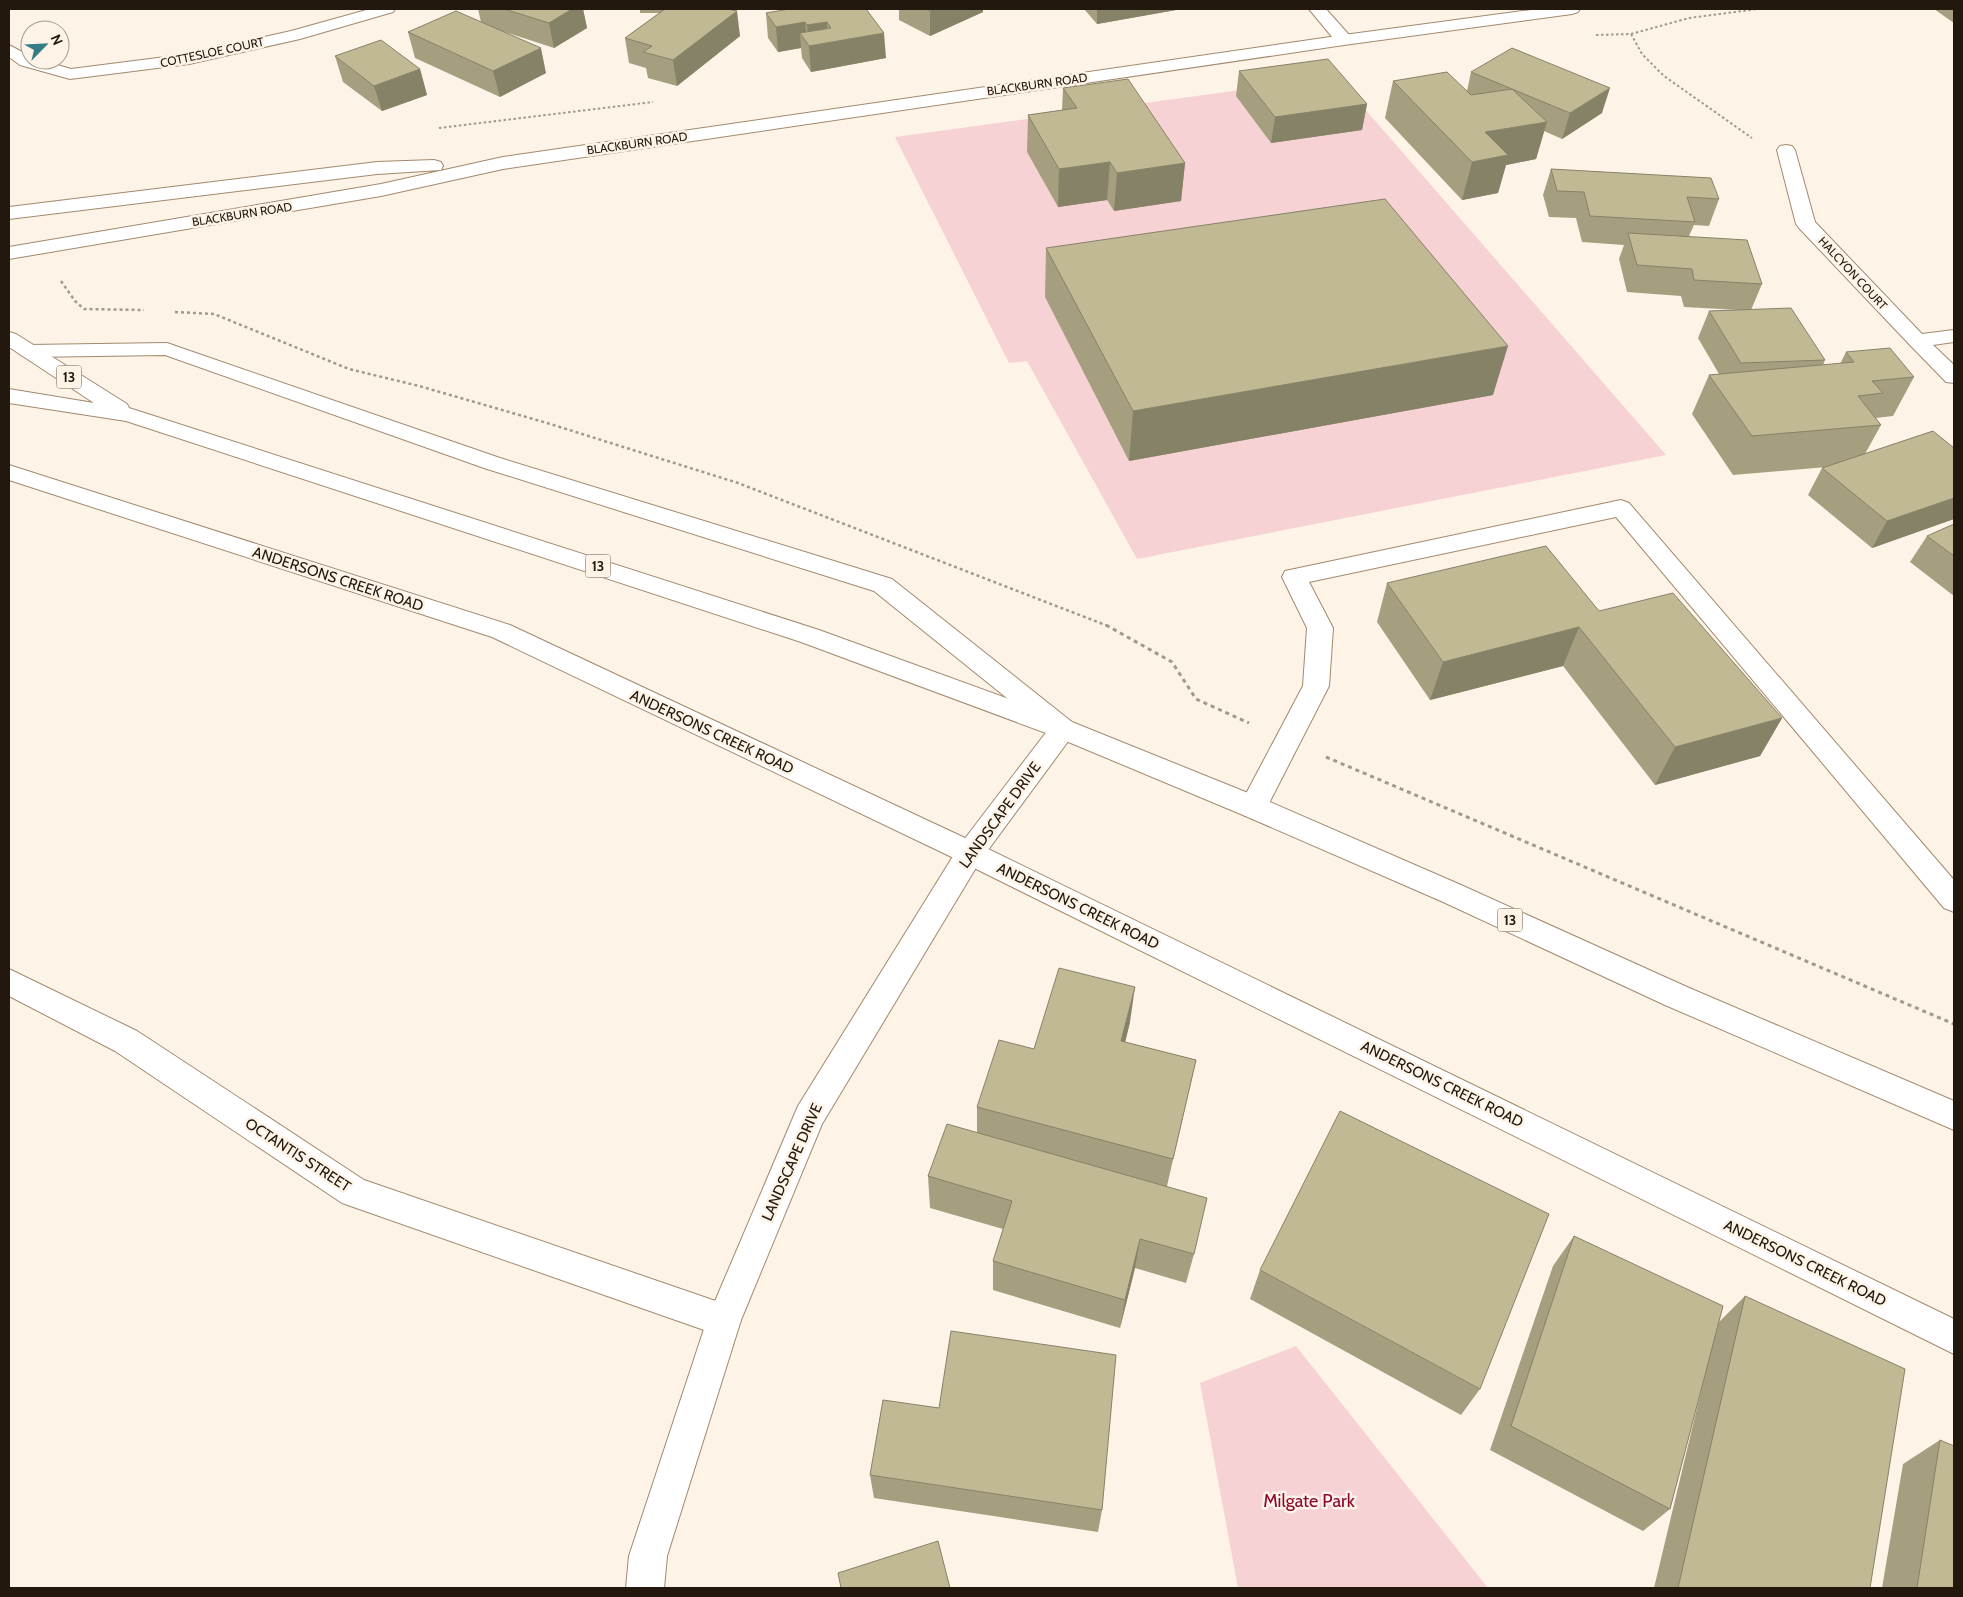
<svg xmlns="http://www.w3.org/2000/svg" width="1963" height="1597" viewBox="0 0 1963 1597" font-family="Cabin,sans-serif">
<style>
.green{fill:#f7d2d4}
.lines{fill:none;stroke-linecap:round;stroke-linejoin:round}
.service-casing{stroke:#a2896d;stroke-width:2}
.minor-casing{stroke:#a2896d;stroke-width:2}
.tertiary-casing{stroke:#a2896d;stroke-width:2}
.secondary-casing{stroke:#a2896d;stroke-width:2}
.primary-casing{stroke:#a2896d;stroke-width:2}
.path-far2{stroke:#a2988c;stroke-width:2;stroke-dasharray:2.5 2.5;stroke-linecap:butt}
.path-far1{stroke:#a2988c;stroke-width:2.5;stroke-dasharray:3 3;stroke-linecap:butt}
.path{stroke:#a2988c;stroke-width:3;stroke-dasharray:4 4;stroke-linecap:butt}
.service{fill:#fff;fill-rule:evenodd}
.minor{fill:#fff;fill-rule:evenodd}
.tertiary{fill:#fff;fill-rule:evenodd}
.secondary{fill:#fff;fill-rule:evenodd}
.primary{fill:#fff;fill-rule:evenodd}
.wall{fill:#a59f7f}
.shaded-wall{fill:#868268}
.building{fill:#c0b994;stroke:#868268}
.labels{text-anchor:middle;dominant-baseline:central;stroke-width:5;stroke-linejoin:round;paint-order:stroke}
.far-street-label{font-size:12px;fill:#22180d;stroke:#fef3e7}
.shield{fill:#fef3e7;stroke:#645a4e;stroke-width:1}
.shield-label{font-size:14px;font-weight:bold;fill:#22180d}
.street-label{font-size:15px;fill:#22180d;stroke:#fef3e7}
.near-park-label{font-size:18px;fill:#8d072f;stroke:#fef3e7}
</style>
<rect width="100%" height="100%" fill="#fef3e7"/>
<!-- green -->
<path class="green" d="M1337,77L1666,455L1137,559L1027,361L1009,363L895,137Z
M1296,1346L1488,1588H1238L1200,1383Z"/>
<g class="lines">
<!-- service casing -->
<g class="service-casing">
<path id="service" d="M167,343L500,458L892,579L1072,722L1076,729L1072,736L1063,739L1054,736L874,591L484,468L165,355L28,357L21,355L17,351L21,347L28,345Z
M1621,500L1629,503L1954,880V912L1944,908L1616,517L1309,582L1333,628L1329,686L1263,815L1253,818L1243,815L1239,807L1303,686L1307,628L1282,577L1285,571Z"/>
</g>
<!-- minor casing -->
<g class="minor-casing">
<path id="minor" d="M370,9H395L393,12L300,39L189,64L70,79L20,65L9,57V45L30,56V60H41L71,69L189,54L291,31Z
M1786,145L1792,146L1795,150L1815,222L1922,334L1954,330V342L1933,345L1954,365V383L1946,382L1910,345L1799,228L1796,224L1777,150L1780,146Z
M9,465L510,625L980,845L1954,1319V1354L960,861L492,637L9,480Z
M9,969L137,1031L364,1180L736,1308L741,1320L736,1332L724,1337L342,1203L115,1051L9,996Z"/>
</g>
<!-- tertiary casing -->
<g class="tertiary-casing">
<path id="tertiary" d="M1063,719L1072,722L1076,729L1072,736L980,861L822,1124L741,1320L667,1556L664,1588H626L629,1556L707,1320L798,1106L960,845L1054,722Z"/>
</g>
<!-- secondary casing -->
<g class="secondary-casing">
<path id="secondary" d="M1309,9H1326L1350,36L1352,40L1350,44H1338Z"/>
</g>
<!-- primary casing -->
<g class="primary-casing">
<path id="primary" d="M1538,9H1580L1578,12L1572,14L1344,45L503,169L381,196L9,259V247L381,184L503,157L1344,35Z
M434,160L441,162L443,166L441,170L377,174L9,219V207L377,162Z
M9,332L16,334L127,404L129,408L819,630L1072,722L1263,799L1461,885L1687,987L1954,1101V1130L1665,1005L1441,901L1243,815L1054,736L801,642L126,421L9,403V389L94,403L9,347Z"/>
</g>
<!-- path-far2 -->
<path class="path-far2" d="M1631,34L1642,54L1664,76L1752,138
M1596,35L1631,34L1689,18L1758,9
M439,128L653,102"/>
<!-- path-far1 -->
<path class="path-far1" d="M61,281L75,301L84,309L144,310
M175,312L214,314L349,369L419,386L547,423L738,483L1108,626"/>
<!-- path -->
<path class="path" d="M1106,625L1172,662L1196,699L1249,723
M1326,757L1954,1024"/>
<!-- service -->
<use href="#service" class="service"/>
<!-- minor -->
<use href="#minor" class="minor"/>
<!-- tertiary -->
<use href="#tertiary" class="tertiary"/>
<!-- secondary -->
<use href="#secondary" class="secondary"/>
<!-- primary -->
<use href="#primary" class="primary"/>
</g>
<!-- wall -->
<path class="wall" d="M478,9H583L587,28L554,48L505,32L546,73L500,97L415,58L408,32L481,22Z
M640,9H729L740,36L677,86L648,78L646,68L629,63L625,38L659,13H640Z
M866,9L886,58L811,72L802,58L801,48L778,52L768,38L766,13Z
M899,9H983V12L930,36L899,20Z
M1084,9H1176V10L1097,24Z
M1934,9H1954V23Z
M335,56L420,69L427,95L382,111L343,82Z
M1239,71L1367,104L1362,130L1271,143L1236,96Z
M1471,72L1602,113L1562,139L1544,131L1536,159L1506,165L1498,193L1462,200L1385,118L1393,81L1467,91Z
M1063,88L1185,163L1181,201L1114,211L1107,200L1058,207L1027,152L1028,115L1062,110Z
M1551,169L1719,199L1709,226L1694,225L1689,236L1762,284L1751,310L1825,360L1823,365L1840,364L1846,352L1914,377L1893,416L1876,418L1881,425L1865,454L1954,448V519L1872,548L1808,495L1822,468L1826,467L1733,475L1692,414L1709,375L1719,374L1698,338L1709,311L1739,310L1684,307L1681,296L1627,292L1619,259L1624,245L1582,242L1576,218L1549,217L1543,195Z
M1046,248L1493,395L1129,461L1045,297Z
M1954,524V596L1910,562L1927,536Z
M1387,583L1599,611L1782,718L1760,756L1655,785L1563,666L1430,700L1377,622Z
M1130,1022L1125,1042L1196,1060L1167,1186L1194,1254L1186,1283L1135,1268L1120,1328L993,1290V1261L1003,1229L930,1208L928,1176L977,1132V1107L1034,1049Z
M1574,1236L1718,1323L1745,1296L1870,1588H1654L1708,1362L1670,1509L1643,1531L1490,1450L1553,1266Z
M1260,1270L1480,1389L1461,1415L1250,1299Z
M1940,1440L1954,1588H1882L1903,1464Z
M870,1475L1102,1510L1098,1532L874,1498Z"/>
<!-- shaded-wall -->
<path class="shaded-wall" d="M572,9H583L587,28L554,48L549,23Z
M935,9H983V12L930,36V11Z
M1097,9H1176V10L1097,24Z
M737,11L740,36L677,86L673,60Z
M805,22L807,44L800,33L801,48L778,52L776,27Z
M827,22L828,43L884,33L886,58L811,72L807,25Z
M541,48L546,73L500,97L493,71Z
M420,69L427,95L382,111L374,86Z
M1610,88L1602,113L1562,139L1570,113Z
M1367,104L1362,130L1271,143L1275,117Z
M1547,122L1536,159L1506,165L1498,193L1462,200L1472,162L1485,132Z
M1110,162L1107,200L1058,207L1059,169Z
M1185,163L1181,201L1114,211L1117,173Z
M1508,346L1493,395L1129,461L1133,411Z
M1954,498V519L1872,548L1887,521Z
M1579,627L1563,666L1430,700L1443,662Z
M1782,718L1760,756L1655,785L1675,747Z
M1135,987L1130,1022L1117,1075L1121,1041Z
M1140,1239L1135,1268L1120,1328L1125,1300Z"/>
<!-- building -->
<path class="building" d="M504,9H572L549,23Z
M665,9H729L737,11L673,60L643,52L652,46L625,38Z
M789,9H866L884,33L809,46L800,33L831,28L827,22L807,25L805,22L776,27L766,13Z
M925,9H935L930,11Z
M456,11L541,48L493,71L408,32Z
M381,40L420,69L374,86L335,56Z
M1512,48L1610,88L1570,113L1471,72Z
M1328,59L1367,104L1275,117L1239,71Z
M1447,72L1471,95L1512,89L1547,122L1485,132L1508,155L1472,162L1393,81Z
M1128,79L1185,163L1117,173L1110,162L1059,169L1028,115L1077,108L1063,88Z
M1551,169L1711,178L1719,199L1687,197L1695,222L1590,216L1584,192L1557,191Z
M1385,199L1508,346L1133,411L1046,248Z
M1628,233L1747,240L1762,284L1694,280L1692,269L1637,265Z
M1791,308L1825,360L1741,363L1709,311Z
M1890,348L1914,377L1872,381L1883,393L1858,396L1881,425L1752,436L1709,375L1854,362L1846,352Z
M1933,431L1954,448V498L1887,521L1822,468Z
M1954,524V556L1927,536Z
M1546,546L1599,611L1673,593L1782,718L1675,747L1579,627L1443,662L1387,583Z
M1059,968L1135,987L1121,1041L1196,1060L1173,1159L977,1107L999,1040L1034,1049Z
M1340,1111L1549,1214L1480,1389L1260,1270Z
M947,1124L1207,1198L1194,1254L1140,1239L1125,1300L993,1261L1012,1201L928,1176Z
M1574,1236L1723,1306L1670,1509L1511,1426Z
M1745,1296L1905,1369L1870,1588H1678Z
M951,1331L1116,1355L1102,1510L870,1475L883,1400L939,1408Z
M1940,1440L1954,1446V1588H1917Z
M938,1541L950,1588H841L838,1573Z"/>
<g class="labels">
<!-- far-street labels -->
<g class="far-street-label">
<text transform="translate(212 52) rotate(-12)">COTTESLOE COURT</text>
<text transform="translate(1037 84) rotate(-8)">BLACKBURN ROAD</text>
<text transform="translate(637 143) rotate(-8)">BLACKBURN ROAD</text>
<text transform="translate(242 214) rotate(-9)">BLACKBURN ROAD</text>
<text transform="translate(1853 273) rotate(47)">HALCYON COURT</text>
</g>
<!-- shield labels -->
<g class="shield">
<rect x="56.5" y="365.5" width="25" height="23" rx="4"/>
<rect x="585.5" y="554.5" width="25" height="23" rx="4"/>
<rect x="1497.5" y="908.5" width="25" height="23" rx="4"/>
</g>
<g class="shield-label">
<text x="69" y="377">13</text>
<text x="598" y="566">13</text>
<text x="1510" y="920">13</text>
</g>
<!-- street labels -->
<g class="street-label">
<text transform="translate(338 579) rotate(18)">ANDERSONS CREEK ROAD</text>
<text transform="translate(712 732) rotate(25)">ANDERSONS CREEK ROAD</text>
<text transform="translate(1000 815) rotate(-54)">LANDSCAPE DRIVE</text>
<text transform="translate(1078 906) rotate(26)">ANDERSONS CREEK ROAD</text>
<text transform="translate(1442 1084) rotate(26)">ANDERSONS CREEK ROAD</text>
<text transform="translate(298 1155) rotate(33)">OCTANTIS STREET</text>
<text transform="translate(792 1162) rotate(-66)">LANDSCAPE DRIVE</text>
<text transform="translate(1805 1263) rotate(26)">ANDERSONS CREEK ROAD</text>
</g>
<!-- near-park labels -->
<g class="near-park-label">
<text x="1309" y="1501">Milgate Park</text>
</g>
</g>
<!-- border -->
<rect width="1963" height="1597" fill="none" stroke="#22180d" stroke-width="20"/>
<!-- north arrow -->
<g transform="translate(45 45) rotate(66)"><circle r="24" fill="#fef3e7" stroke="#a69b90"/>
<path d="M0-4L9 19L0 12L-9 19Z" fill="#357c87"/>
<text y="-8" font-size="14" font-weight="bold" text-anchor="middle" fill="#22180d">N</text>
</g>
</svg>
